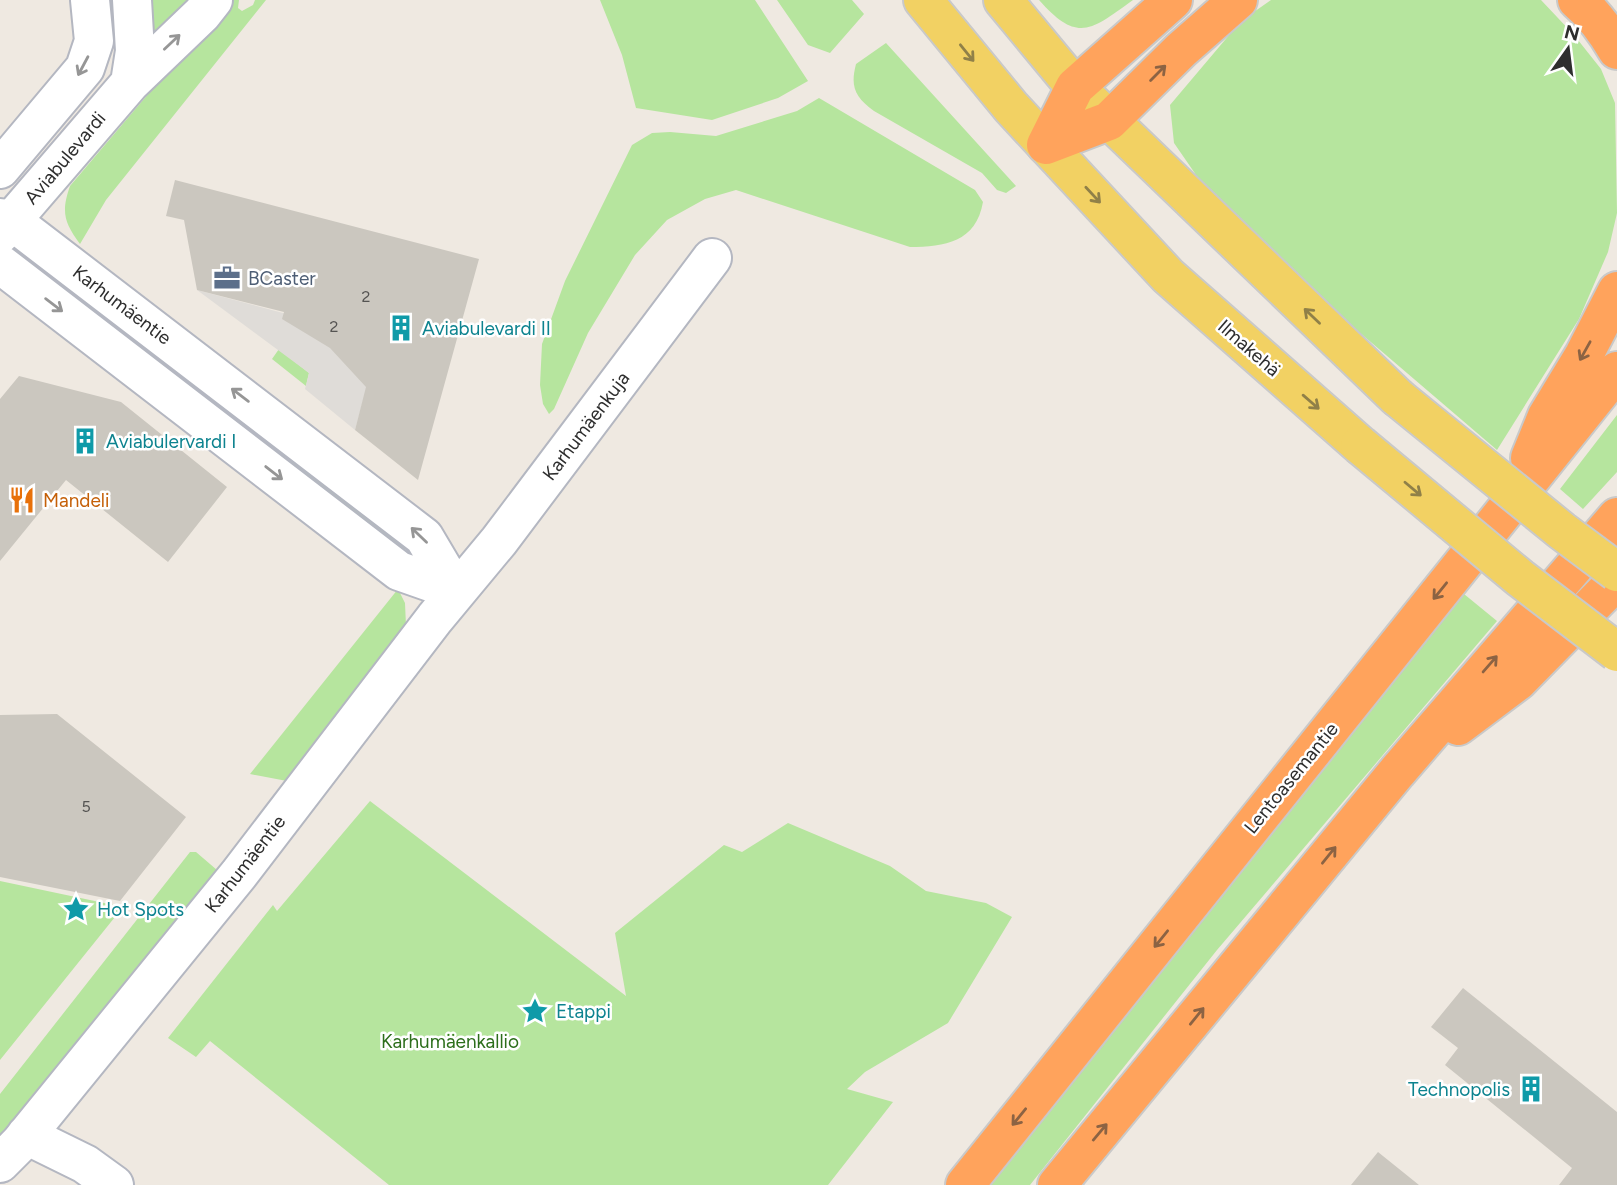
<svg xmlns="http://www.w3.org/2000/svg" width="1617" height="1185" viewBox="0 0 1617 1185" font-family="Figtree,sans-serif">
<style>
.green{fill:#b6e59e}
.plaza{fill:#dfdcd8}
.building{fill:#cbc7bf}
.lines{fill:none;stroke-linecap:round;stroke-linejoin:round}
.minor-casing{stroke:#b4b7c1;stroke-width:42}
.major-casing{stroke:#c9c9c9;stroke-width:42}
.highway-casing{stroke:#c9c9c9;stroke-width:42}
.minor{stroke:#fff;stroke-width:38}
.major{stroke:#f2d163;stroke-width:38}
.highway{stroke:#ffa35c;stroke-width:38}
.major-bridge-casing{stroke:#c9c9c9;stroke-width:42;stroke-linecap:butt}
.major-bridge{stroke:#f2d163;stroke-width:38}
.oneway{stroke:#969696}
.oneway2{stroke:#908048}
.oneway3{stroke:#8c6343}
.labels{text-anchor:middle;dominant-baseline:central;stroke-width:5;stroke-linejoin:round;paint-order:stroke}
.number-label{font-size:16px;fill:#555452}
.street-label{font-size:19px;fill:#2e2e2e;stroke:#fff}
.service-label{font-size:19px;fill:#4e5e75;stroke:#fff;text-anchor:start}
.culture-label{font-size:19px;fill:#0d838f;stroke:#fff;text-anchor:start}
.food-label{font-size:19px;fill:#c56008;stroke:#fff;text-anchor:start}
.park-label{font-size:19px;fill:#2c6e1b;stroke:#fff}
</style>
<rect width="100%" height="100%" fill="#efe9e1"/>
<!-- green -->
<path class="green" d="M141,0H200L156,42Z
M228,0H239L238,8L242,11L253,5L255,0H266L106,200L80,244C64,222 61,212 70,186Z
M600,0H755L808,81L778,98L712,120L636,108L622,55Z
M777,0H852L864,14L830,53L808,45Z
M1039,0H1133C1091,30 1078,44 1039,0Z
M1271,0H1541L1574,35L1601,69L1615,103L1617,213L1608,252L1579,319L1497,450L1352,326L1203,185L1174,143L1170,105L1241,21Z
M886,43L1016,186L1006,193L997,190L982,173L874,111C855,97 850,87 856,64Z
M819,98L975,190L983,202C976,242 945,247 910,247L736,190L705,199L667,220L635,255L588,333L554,409L549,414L543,404L540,385L542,344L565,281L632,145L652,133L670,132L716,136L797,111Z
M84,287L279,440L269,454L73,301Z
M279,349L309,373L306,386L272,359Z
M1617,415V472L1583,509L1560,489Z
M297,455L410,543L399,557L286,469Z
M398,589L405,603L406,626L287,781L250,774Z
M1464,594L1497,621L1217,950L1030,1185H988Z
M370,801L626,996L615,933L724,845L742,852L788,823L890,866L926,891L986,903L1012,917L948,1023L865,1072L847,1089L893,1102L828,1185H389L210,1041L196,1057L168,1038L273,905L277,911Z
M190,852H196L217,870L0,1141V1094Z
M0,881L123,907L0,1060Z"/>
<!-- plaza -->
<path class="plaza" d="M197,290L380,339L355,430L305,389L309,373Z"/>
<!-- building -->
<path class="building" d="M175,180L479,259L418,480L355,430L366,387L330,348L282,319L284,312L197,290L184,220L166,216Z
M19,376L121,402L227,487L168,562L66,480L0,561V399Z
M57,714L186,817L120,901L0,877V715Z
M1463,988L1617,1112V1185H1559L1572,1168L1445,1065L1458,1048L1431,1027Z
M1378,1152L1419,1185H1351Z"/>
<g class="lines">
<!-- minor casing -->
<g class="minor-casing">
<path id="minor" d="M130,83L135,51L132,0
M0,169L85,68L94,41L90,0
M0,218L12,221L424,537L456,591
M0,234L130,83L202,14L213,0
M0,264L399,571L456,591
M26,1135L85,1164L114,1185
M0,1163L20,1143L239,874L435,618L499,541L712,258"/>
</g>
<!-- major casing -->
<g class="major-casing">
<path id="major" d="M923,0L1011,107L1168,276L1360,445
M1003,0L1075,87L1397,397"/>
</g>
<!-- highway casing -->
<g class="highway-casing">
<path id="highway" d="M1577,0C1594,14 1606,31 1617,50
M1046,145L1109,121L1181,50L1238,0
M1046,145L1075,87L1173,0
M1530,458L1547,416L1584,355L1617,291
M1458,726L1518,681L1617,580
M965,1185L1617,371
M1057,1185L1397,772L1617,517"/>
</g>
<!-- minor -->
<use href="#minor" class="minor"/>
<!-- major -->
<use href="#major" class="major"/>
<!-- highway -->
<use href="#highway" class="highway"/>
<!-- major-bridge casing -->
<g class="major-bridge-casing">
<path id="major-bridge" d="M1397,397L1562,531L1617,572
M1360,445L1520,578L1617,652"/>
</g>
<!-- major-bridge -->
<use href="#major-bridge" class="major-bridge"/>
</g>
<!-- one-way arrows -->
<defs><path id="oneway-shaft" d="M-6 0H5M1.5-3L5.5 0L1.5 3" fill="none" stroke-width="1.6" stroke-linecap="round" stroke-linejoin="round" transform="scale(1.75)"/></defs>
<g class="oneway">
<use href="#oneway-shaft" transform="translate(172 42) rotate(-43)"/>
<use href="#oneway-shaft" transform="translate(83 66) rotate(118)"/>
<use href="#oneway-shaft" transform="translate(54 305) rotate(37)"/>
<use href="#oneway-shaft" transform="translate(240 395) rotate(-143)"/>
<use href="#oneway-shaft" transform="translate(274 473) rotate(38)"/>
<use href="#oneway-shaft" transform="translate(419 535) rotate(-136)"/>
</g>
<g class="oneway2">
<use href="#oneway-shaft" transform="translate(967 53) rotate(51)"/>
<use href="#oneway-shaft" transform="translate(1093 195) rotate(47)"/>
<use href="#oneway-shaft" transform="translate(1312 316) rotate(-136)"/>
<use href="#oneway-shaft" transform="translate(1311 402) rotate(41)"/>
<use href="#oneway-shaft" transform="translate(1413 489) rotate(40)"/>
</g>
<g class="oneway3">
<use href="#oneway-shaft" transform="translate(1158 73) rotate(-45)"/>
<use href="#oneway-shaft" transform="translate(1585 351) rotate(119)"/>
<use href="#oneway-shaft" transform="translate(1440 591) rotate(129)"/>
<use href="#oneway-shaft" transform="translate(1490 664) rotate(-49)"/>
<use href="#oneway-shaft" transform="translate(1329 855) rotate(-51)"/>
<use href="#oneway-shaft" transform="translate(1161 939) rotate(129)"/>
<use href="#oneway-shaft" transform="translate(1197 1016) rotate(-51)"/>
<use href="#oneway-shaft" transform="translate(1019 1117) rotate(129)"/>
<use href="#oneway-shaft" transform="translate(1100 1132) rotate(-50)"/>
</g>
<!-- icons -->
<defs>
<g id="office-bare" transform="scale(2.1)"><path d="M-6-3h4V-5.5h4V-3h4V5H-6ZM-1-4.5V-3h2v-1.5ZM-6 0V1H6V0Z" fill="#5c6f8a" stroke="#fff" stroke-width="2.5" paint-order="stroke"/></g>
<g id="building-bare" transform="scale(2.1)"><path d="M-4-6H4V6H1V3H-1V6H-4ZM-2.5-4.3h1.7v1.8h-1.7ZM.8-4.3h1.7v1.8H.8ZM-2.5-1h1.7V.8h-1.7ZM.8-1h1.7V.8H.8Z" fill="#0f9aa8" stroke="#fff" stroke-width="2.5" paint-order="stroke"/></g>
<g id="restaurant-bare" transform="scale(2.1)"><path d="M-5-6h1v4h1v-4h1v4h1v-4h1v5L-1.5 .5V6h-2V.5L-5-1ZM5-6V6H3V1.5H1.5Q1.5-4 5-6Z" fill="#e8710a" stroke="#fff" stroke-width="2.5" paint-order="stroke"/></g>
<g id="sight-bare" transform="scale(2.1)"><path d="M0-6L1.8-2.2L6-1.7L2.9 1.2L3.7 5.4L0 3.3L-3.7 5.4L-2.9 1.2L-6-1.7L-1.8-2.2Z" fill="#0f9aa8" stroke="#fff" stroke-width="2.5" paint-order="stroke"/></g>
</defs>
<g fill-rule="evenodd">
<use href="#office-bare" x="227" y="278"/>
<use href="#building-bare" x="401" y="328"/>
<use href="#building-bare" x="85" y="441"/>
<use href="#restaurant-bare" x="22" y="500"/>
<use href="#sight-bare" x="76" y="909"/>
<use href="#sight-bare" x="535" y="1011"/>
<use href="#building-bare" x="1531" y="1089"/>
</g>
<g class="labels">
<!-- number labels -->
<g class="number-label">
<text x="366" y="296">2</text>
<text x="334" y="326">2</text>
<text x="86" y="806">5</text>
</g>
<!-- street labels -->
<g class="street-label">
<text transform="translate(65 158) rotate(-50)">Aviabulevardi</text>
<text transform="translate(122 305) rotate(37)">Karhumäentie</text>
<text transform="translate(1249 348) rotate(41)">Ilmakehä</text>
<text transform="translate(586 426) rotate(-53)">Karhumäenkuja</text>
<text transform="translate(1291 778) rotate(-51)">Lentoasemantie</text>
<text transform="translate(245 864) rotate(-52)">Karhumäentie</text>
</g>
<!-- service labels -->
<g class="service-label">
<text x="248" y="278">BCaster</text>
</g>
<!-- culture labels -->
<g class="culture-label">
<text x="422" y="328">Aviabulevardi II</text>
<text x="106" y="441">Aviabulervardi I</text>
<text x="97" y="909">Hot Spots</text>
<text x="556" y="1011">Etappi</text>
<text x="1510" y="1089" text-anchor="end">Technopolis</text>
</g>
<!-- food labels -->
<g class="food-label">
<text x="43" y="500">Mandeli</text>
</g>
<!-- park labels -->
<g class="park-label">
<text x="450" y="1041">Karhumäenkallio</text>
</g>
</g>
<!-- north arrow -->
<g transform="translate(1568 49) rotate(14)" stroke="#ffffff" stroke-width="5" paint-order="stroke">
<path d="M0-5L12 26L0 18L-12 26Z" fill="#2e2e2e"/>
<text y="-10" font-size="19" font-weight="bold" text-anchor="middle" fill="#2e2e2e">N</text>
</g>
</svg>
